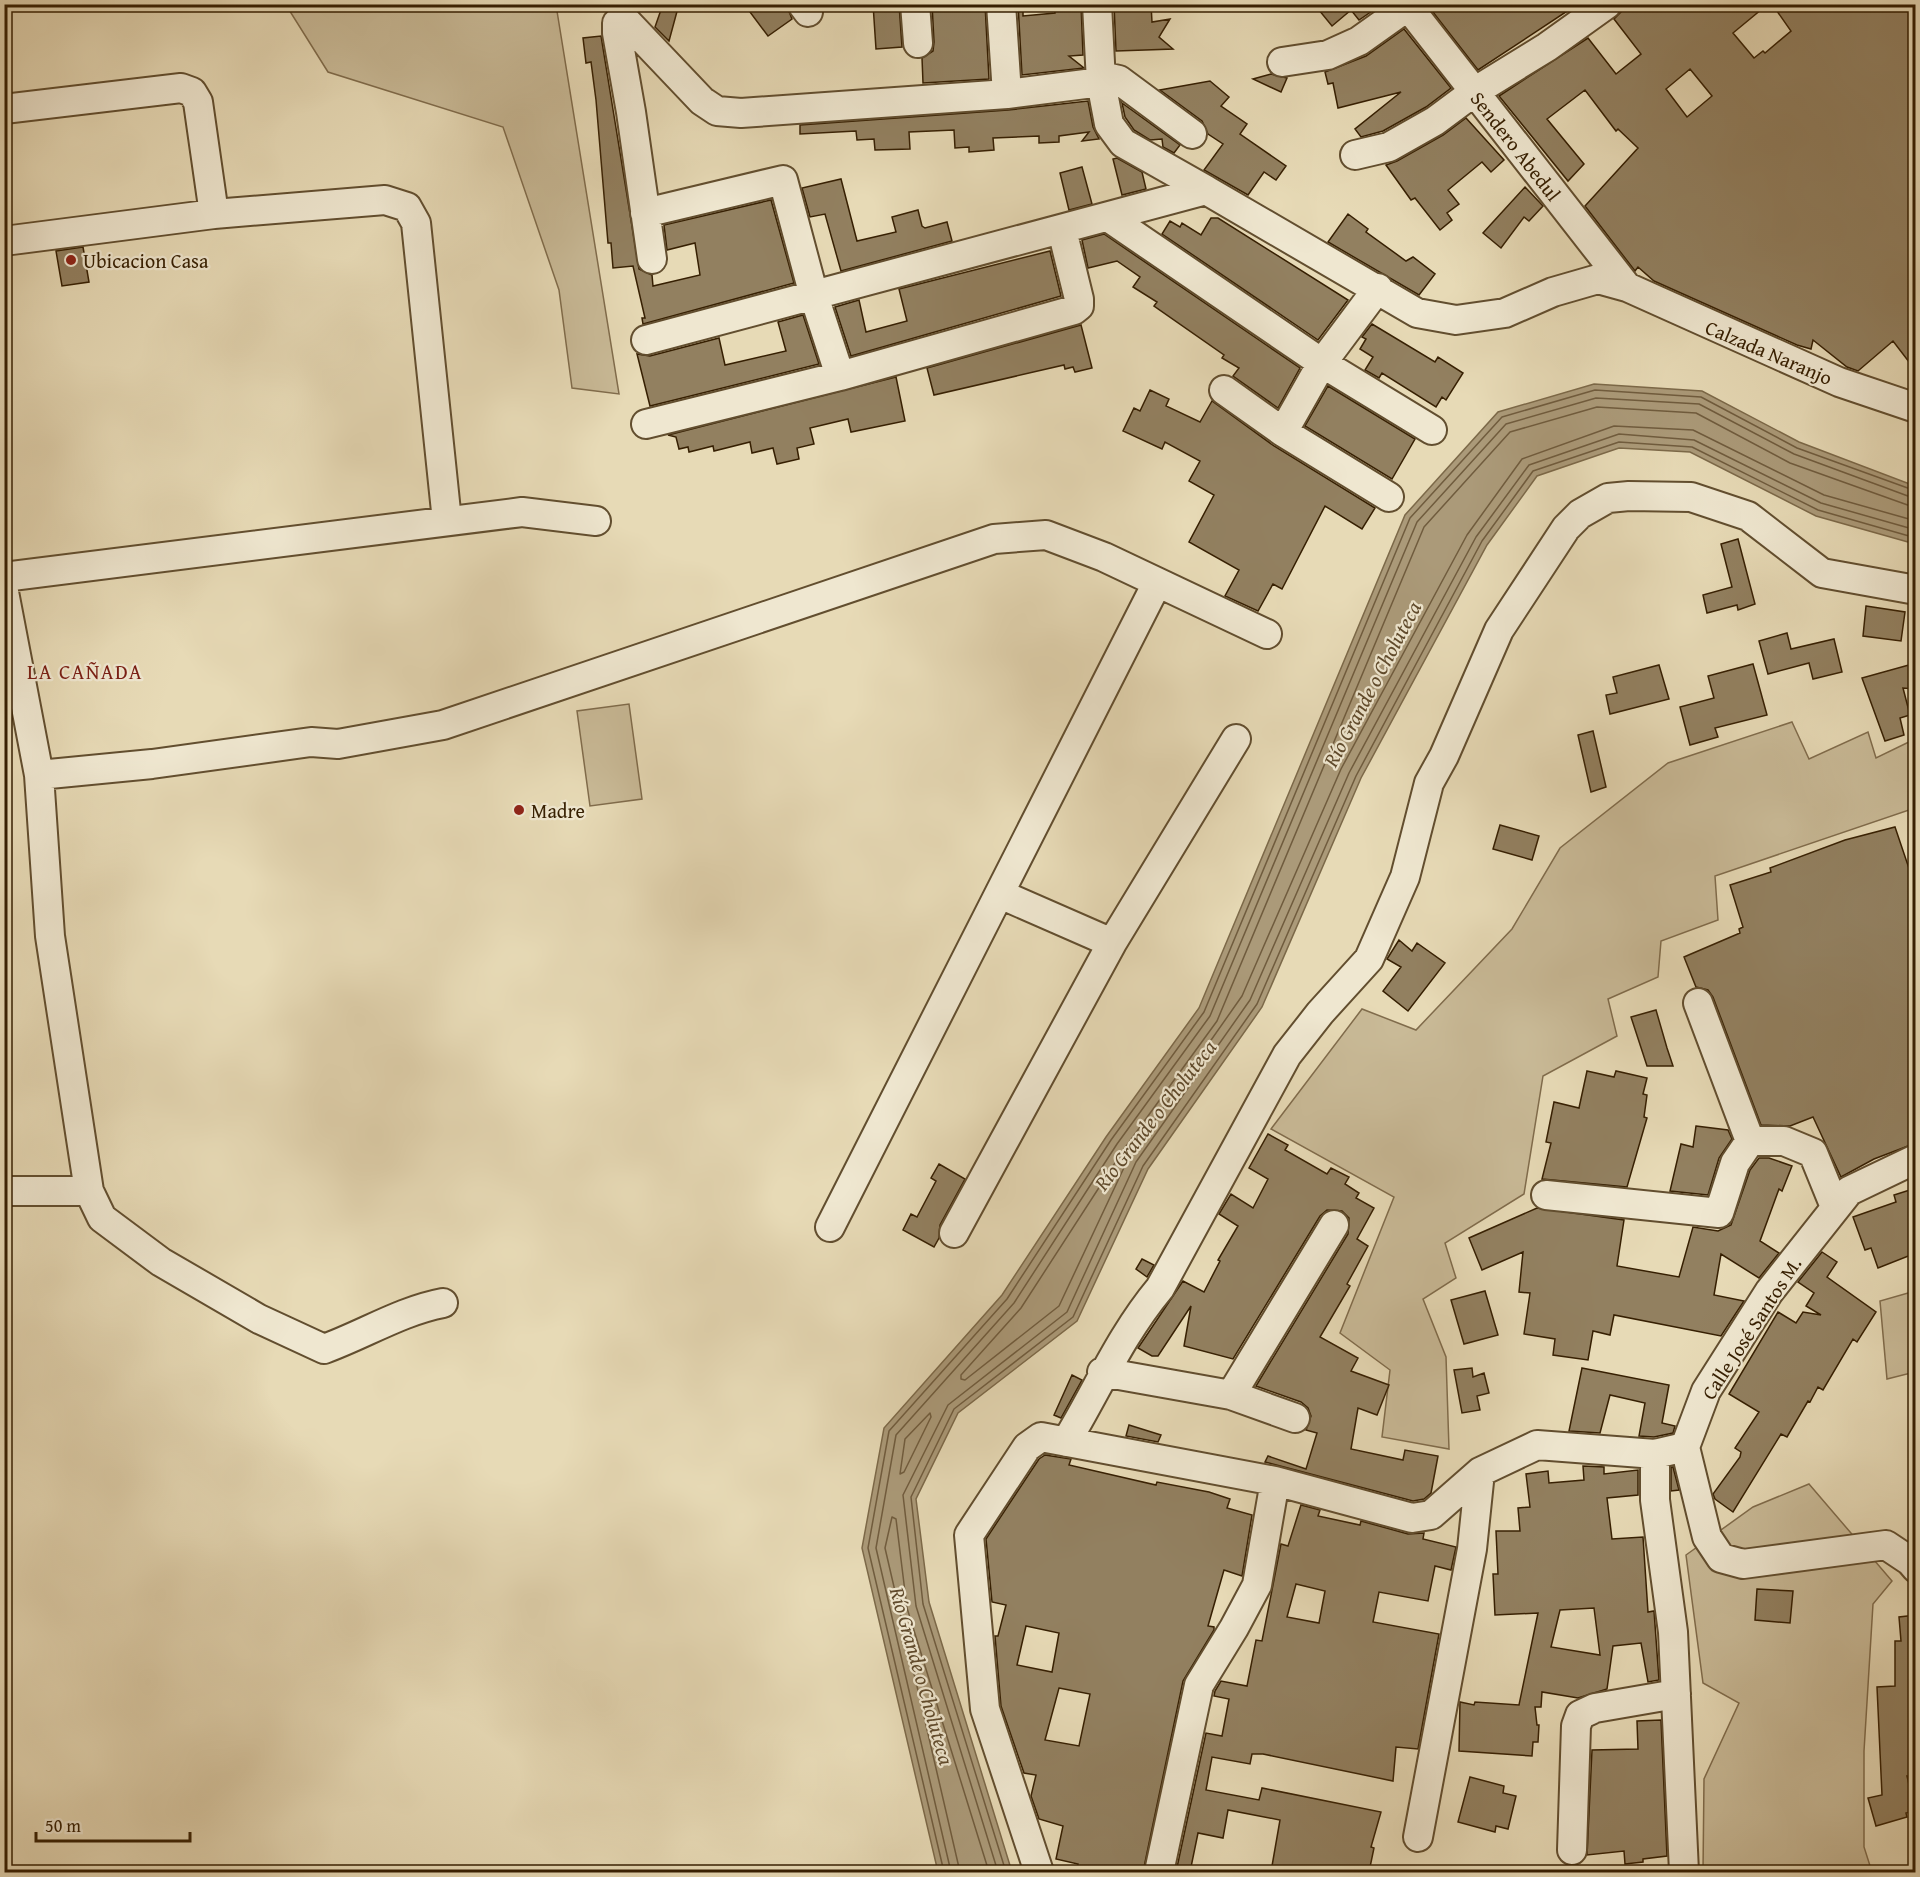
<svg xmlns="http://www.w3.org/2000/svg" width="1920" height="1877" viewBox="0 0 1920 1877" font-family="'Gentium Book Plus',serif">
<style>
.green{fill:#c9ba97;stroke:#806c4c;stroke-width:1.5}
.water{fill:#ab9a79;stroke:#7c6949;stroke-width:1.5}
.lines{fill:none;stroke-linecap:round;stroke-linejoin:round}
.shore{stroke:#705c3e;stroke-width:1.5}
.building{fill:#928060;stroke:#361f02;stroke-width:1.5;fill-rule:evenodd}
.minor-casing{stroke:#624e2f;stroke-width:32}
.minor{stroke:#efe7d0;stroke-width:28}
.poi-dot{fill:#8f2418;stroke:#efe7d0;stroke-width:2}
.labels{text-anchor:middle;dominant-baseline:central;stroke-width:4.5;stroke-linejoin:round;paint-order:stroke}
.street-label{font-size:20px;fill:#361f02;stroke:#efe7d0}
.poi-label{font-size:20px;fill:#361f02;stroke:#efe7d0;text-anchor:start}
.neighbourhood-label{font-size:21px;letter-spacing:1.5px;fill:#7a1f14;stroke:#efe7d0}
.water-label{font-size:21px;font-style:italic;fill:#5f4a2c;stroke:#efe7d0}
</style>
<rect width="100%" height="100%" fill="#e7dab6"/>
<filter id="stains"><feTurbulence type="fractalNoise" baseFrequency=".00333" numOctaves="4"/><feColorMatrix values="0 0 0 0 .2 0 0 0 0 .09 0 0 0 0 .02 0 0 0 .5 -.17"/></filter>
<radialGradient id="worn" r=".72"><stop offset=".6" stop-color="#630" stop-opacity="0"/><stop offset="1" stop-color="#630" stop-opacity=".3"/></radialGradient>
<!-- green -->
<path class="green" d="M5,4H53V5L5,10Z
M286,5H556L619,394L572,388L559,290L503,127L328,72Z
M629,704L642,799L590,806L577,711Z
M1792,722L1809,759L1868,732L1876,758L1915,739V808L1715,876L1718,920L1661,941L1658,977L1608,999L1617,1036L1543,1076L1524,1194L1445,1243L1456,1278L1423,1299L1446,1357L1449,1449L1382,1437L1390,1370L1340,1333L1394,1197L1271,1129L1362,1009L1416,1030L1512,929L1560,848L1668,763Z
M1915,1291V1372L1887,1379L1880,1301Z
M1809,1484L1892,1581L1873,1604L1864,1751V1847L1872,1872H1703L1704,1779L1739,1703L1703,1683L1686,1555L1753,1507Z"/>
<!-- water -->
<path class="water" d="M1594,384L1702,391L1799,442L1915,486V544L1816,516L1690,452L1619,448L1537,476L1487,545L1361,778L1262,1007L1148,1169L1077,1321L958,1413L916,1499L929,1602L1012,1872H938L862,1548L884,1428L1002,1295L1106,1137L1199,1008L1405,515L1498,412Z"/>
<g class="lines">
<!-- shore -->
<path class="shore" d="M1916,508L1790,463L1696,413L1597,407L1510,432L1424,527L1217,1021L1124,1149L1021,1308L961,1375V1379L965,1380L1059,1306L1129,1157L1242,996L1341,769L1467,535L1522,459L1614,426L1693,430L1824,495L1916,521
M930,1413L931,1417L904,1472L900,1474L905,1439Z
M944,1872L868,1548L889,1431L1007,1299L1111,1140L1204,1012L1410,518L1502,417L1595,390L1701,397L1797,448L1916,491
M951,1872L876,1548L896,1435L1014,1303L1117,1144L1210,1016L1417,522L1506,424L1596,398L1699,404L1794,454L1916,499
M960,1872L885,1548L892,1517L896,1519L907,1608L989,1872
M998,1872L916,1606L903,1495L948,1405L1067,1312L1136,1162L1250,1000L1349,773L1476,537L1529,465L1619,434L1694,440L1821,503L1916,530
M1006,1872L923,1604L911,1497L954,1409L1073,1317L1143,1166L1257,1004L1356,776L1482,541L1533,471L1619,442L1692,447L1818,510L1916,538"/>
</g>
<!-- building -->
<path class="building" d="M663,4H679L669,41L655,27Z
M744,4H786L792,19L768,36Z
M873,4H899L902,47L876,49Z
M932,4H985L989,79L923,83L922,58L933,51L934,42Z
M1018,4H1023V16L1055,13L1054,4H1081L1083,55L1069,56L1084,68L1022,75Z
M1114,4H1151L1152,22L1170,19L1159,37L1173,49L1116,51Z
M1314,4H1375L1378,7L1359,20L1351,10L1332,26Z
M1433,4H1578L1478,70L1429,7Z
M1623,4H1768L1733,33L1754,58L1763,51L1765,53L1791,31L1772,4H1916V371L1893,341L1858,371L1847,367L1813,340L1811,349L1797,345L1654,281L1638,267L1635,271L1585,206L1638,148L1618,129L1616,131L1585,90L1547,119L1584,164L1568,181L1499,96L1588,38L1616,74L1641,54L1614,19L1622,11ZM1690,69L1712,96L1687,117L1666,89Z
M1404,29L1451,88L1426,107L1383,131L1361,137L1355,129L1401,92L1338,108L1333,83L1328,84L1325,72L1366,56Z
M601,36L639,269L652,275L653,286L700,275L695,243L667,250L664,225L771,200L794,283L643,324L642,318H645L633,266L613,268L611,243H608L596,100L591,62L586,63L583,38Z
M1271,74L1287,78L1281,92L1253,79Z
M1210,81L1229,97L1221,106L1247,124L1240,134L1286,166L1276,180L1264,172L1248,195L1204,170L1223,144L1208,134L1202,121L1160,90Z
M1088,101L1093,127L1099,139L1082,141L1089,132L1059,136V142L1039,143V136L993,138L994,150L969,152V147L955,148L954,130L909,132L910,149L875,150L874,139L857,140L856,131L800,134V125L1008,110Z
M1122,103L1180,145L1174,153L1163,147L1162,139L1150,140L1134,130L1125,117Z
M1466,118L1504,160L1491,172L1482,162L1448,190L1459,204L1447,213L1452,220L1440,230L1415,198L1411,200L1386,165L1397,161L1443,135Z
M1117,158L1142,172L1146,189L1122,195L1113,159Z
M1082,167L1092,204L1069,210L1060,173Z
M841,179L857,241L896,232L892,217L918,210L922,226L925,228L947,222L952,241L841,271L825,214L810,217L802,188Z
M1525,187L1543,206L1529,221L1524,217L1501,248L1483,233Z
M1348,214L1368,229L1366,232L1406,261L1413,257L1435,274L1419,295L1328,242Z
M1211,218H1218L1348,300L1318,340L1162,234L1170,221L1180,227L1182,223L1201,235Z
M1104,234L1300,368L1278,408L1233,376L1239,368L1222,358L1224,355L1154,306L1157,302L1133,287L1140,277L1117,261L1088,268L1082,240Z
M83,247L89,282L62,286L56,251Z
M1050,251L1061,296L851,356L835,307L859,300L866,332L907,321L899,289Z
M803,315L819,364L650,406L637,354L650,356L719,338L725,365L786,351L778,322Z
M1372,324L1435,362L1438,357L1463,373L1446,400L1442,397L1436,407L1382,373L1379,378L1365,370L1373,357L1360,349L1366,339L1362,337Z
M1081,325L1092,368L1075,372L1073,367L1065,369L1064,365L934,395L927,368Z
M896,377L905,421L851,432L848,419L810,428L814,444L797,448L799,459L777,464L773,448L752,453L750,442L714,451L713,446L689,452L688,447L679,449L676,437L668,435Z
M1328,386L1415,439L1392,479L1305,426Z
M1150,390L1169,399L1166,406L1200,422L1212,401L1274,446L1375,508L1362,529L1325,506L1282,589L1273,584L1258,611L1225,596L1239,570L1189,542L1214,495L1189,481L1200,461L1165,442L1162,449L1123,431L1134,408L1140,411Z
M1738,539L1755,604L1738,610L1737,605L1707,613L1703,595L1732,587L1721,544Z
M1866,606L1905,612L1901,641L1863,636Z
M1787,633L1791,649L1834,639L1842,672L1813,679L1809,663L1768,674L1759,641Z
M1916,663V689L1903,688L1910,715L1900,718L1904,735L1885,741L1862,678Z
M1753,664L1767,715L1715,728L1718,737L1690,745L1680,707L1714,698L1708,676Z
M1659,665L1669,699L1610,714L1606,695L1617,693L1613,677Z
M1593,731L1606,787L1591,792L1578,735Z
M1500,825L1539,836L1532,860L1493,849Z
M1895,827L1916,889V1143L1874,1159L1841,1177L1813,1117L1790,1126L1761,1125L1713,997L1708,990L1696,987L1684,957L1740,933L1739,929L1743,927L1730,885L1771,872L1770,868L1845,840Z
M1399,940L1412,951L1417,943L1445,963L1408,1011L1383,991L1401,967L1387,959Z
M1656,1010L1667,1048L1673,1066H1647L1631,1017Z
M1587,1071L1614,1077L1616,1071L1647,1078L1643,1094L1647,1095L1644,1117L1647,1118L1627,1187L1542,1179L1551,1143L1546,1142L1554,1102L1579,1108Z
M1696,1126L1728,1130L1732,1139L1719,1158L1708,1195L1670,1191L1681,1144L1693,1147Z
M1268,1134L1288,1145L1285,1150L1327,1174L1331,1168L1349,1177L1345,1184L1359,1193L1356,1198L1374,1208L1357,1239L1368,1246L1347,1284L1350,1286L1320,1337L1358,1358L1351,1371L1389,1385L1377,1415L1358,1408L1351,1449L1403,1460L1405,1450L1438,1456L1431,1493L1424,1499L1413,1501L1265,1462L1268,1456L1306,1469L1317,1433L1306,1430L1311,1416L1308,1408L1301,1402L1256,1386L1348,1234L1349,1218L1342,1211L1327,1210L1320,1216L1233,1359L1184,1346L1191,1306L1158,1356H1152L1138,1348L1183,1281L1204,1292L1220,1261L1218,1260L1238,1226L1219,1214L1231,1194L1253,1208L1268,1179L1249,1168Z
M1759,1158H1769L1792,1166L1782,1191L1779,1189L1760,1241L1779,1253L1759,1278L1721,1254L1714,1295L1744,1301L1721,1336L1614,1315L1610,1335L1593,1331L1588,1360L1553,1355L1555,1339L1524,1334L1530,1293L1519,1292L1523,1252L1482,1270L1469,1238L1537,1208L1624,1220L1617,1266L1679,1277L1693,1227L1718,1231L1731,1225L1750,1170Z
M939,1164L965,1179L940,1225L939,1238L934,1247L903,1230L911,1214L917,1217L936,1181L931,1178Z
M1916,1188V1253L1878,1268L1871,1248L1865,1250L1853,1217L1896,1202L1894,1195Z
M1822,1252L1837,1262L1827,1277L1876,1312L1857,1342L1853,1339L1823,1390L1818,1387L1810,1402L1808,1401L1787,1437L1781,1434L1733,1512L1715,1499L1713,1494L1740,1457L1741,1452L1735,1448L1759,1412L1729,1394L1778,1312L1796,1323L1803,1312L1821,1315L1806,1306L1814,1293L1798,1282Z
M1142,1259L1154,1265L1147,1277L1136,1269Z
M1485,1291L1498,1335L1464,1344L1451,1300Z
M1472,1368L1473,1377L1484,1373L1489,1393L1477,1396L1480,1410L1462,1413L1454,1370Z
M1582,1368L1669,1385L1662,1423L1675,1426L1673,1433L1654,1437L1639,1436L1645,1403L1610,1395L1600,1433L1569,1431Z
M1072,1375L1082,1380L1061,1418L1054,1415Z
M1129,1425L1161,1435L1158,1442L1126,1436Z
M1045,1455L1071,1459L1069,1465L1156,1485L1157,1482L1209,1492L1230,1499L1227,1508L1252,1515L1242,1576L1224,1570L1208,1626L1214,1627V1630L1183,1681L1143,1872H1076L1078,1864L1056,1859L1063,1826L1039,1819L1031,1796L1036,1775L1024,1773L1001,1706L995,1636H998L1006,1605L992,1602L986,1539L1039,1459ZM1026,1626L1059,1633L1052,1672L1017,1665ZM1059,1688L1090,1694L1079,1746L1045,1740Z
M1583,1466L1604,1467V1474L1638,1470V1495L1607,1498L1612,1539L1643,1537L1648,1612L1654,1611L1659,1680L1648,1682L1641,1643L1613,1646L1607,1689L1578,1698L1542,1692L1541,1707H1535L1537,1725H1539L1538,1742H1533L1532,1756L1459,1751L1460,1702L1474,1705L1475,1702L1519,1705L1538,1613L1495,1615L1493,1574H1498L1496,1531H1520L1518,1508L1530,1507L1526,1474L1548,1471L1549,1483L1584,1480ZM1594,1608L1600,1655L1551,1647L1560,1610Z
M1671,1467H1673L1679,1490L1671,1491Z
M1301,1505L1320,1510L1318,1516L1360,1525L1361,1521L1408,1534L1424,1533L1423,1539L1456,1547L1451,1570L1435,1566L1428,1601L1379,1592L1373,1622L1439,1634L1418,1749L1396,1747L1393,1781L1263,1754H1252L1250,1764L1212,1757L1206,1790L1259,1800L1262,1788L1381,1812L1371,1847L1374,1848L1369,1872H1305L1272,1866L1280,1820L1228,1810L1223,1838L1198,1833L1190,1872H1176L1206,1733L1222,1736L1229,1699L1214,1696L1215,1691L1221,1681L1247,1686L1256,1640L1262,1641L1281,1544L1288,1546ZM1296,1584L1325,1591L1319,1623L1287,1617Z
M1757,1589L1793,1591L1790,1623L1755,1620Z
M1916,1615V1776H1907L1915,1811L1906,1813L1907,1817L1876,1826L1868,1798L1882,1795L1877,1687L1895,1686V1641H1901L1899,1617Z
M1661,1720L1667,1856L1643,1859V1862L1625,1864L1624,1851L1587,1855L1592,1750L1638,1749L1637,1721Z
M1470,1777L1504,1786L1503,1793L1516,1796L1508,1829L1496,1826L1495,1832L1458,1822Z"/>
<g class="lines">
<!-- minor casing -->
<g class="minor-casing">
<path id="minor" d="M802,4L808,12
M915,4L918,43
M1001,4L1007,94
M1097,4L1101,82L1109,124L1123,143L1206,190
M1406,4L1627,287
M1282,62L1328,55L1359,41L1411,4
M4,109L181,88L192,92L198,102L214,214
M1355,155L1389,147L1435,121L1474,92L1547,47L1607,4
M645,213L783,180L814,296L840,376
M1108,217L1322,363L1432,430
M4,241L214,214L385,200L407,207L416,223L447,521
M652,259L631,112L617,33V23L625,20L702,101L717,111L741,113L1007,94L1101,82L1110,78L1119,80L1192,134
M646,340L1206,190L1417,313L1456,320L1505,313L1553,292L1598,279L1627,287L1839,382L1916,408
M1224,390L1283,432L1389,497
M646,424L840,376L1074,310L1079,306V299L1062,230
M1283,432L1322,363L1378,288
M4,577L522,512L596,521
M4,592L39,775L50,936L89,1191L102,1218L161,1262L259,1319L324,1349C365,1334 401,1311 443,1303
M39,775L152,764L311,742L338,744L443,725L994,539L1046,535L1104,557L1267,634
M1000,894L1112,943
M1698,1003L1750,1141
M1750,1141H1784L1813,1153L1835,1207
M1916,1159L1849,1191L1769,1292L1706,1391L1685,1447L1707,1537L1721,1558L1743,1564L1886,1545L1910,1561L1916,1568
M4,1191H89
M1546,1195L1719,1213L1735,1163L1750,1141
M830,1227L1157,583
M954,1233L1112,943L1236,739
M1102,1372L1231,1395L1295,1418
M1231,1395L1334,1225
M1066,1442C1098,1389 1120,1336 1160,1288L1287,1055L1320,1013L1369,959L1405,877L1429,783L1444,756L1499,630L1566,528L1580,514L1608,498L1629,496L1691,497L1748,516L1822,573L1916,590
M1655,1454V1500L1673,1632L1684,1872
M1418,1837L1472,1549L1480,1472
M1572,1850L1576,1726L1580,1715L1595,1708L1676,1694
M1039,1872L985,1709L969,1535L1027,1447L1041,1437L1275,1481L1412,1518L1431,1515L1480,1472L1537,1445L1655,1454L1685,1447
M1159,1872L1199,1685L1234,1628L1257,1585L1275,1481"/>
</g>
<!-- minor -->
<use href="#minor" class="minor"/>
</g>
<!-- markers -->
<g class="poi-dot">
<circle cx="71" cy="260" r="6"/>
<circle cx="519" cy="810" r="6"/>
</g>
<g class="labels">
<!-- street labels -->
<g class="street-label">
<text transform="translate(1516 146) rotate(52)">Sendero Abedul</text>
<text transform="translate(1769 352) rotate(23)">Calzada Naranjo</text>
<text transform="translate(1751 1328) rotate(-57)">Calle José Santos M.</text>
</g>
<!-- poi labels -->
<g class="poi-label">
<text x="83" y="260">Ubicacion Casa</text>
<text x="531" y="810">Madre</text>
</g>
<!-- neighbourhood labels -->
<g class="neighbourhood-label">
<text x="85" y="671">LA CAÑADA</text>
</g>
<!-- water labels -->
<g class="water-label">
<text transform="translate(1372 684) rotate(-62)">Río Grande o Choluteca</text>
<text transform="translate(1155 1115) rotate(-52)">Río Grande o Choluteca</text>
<text transform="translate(922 1676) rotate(74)">Río Grande o Choluteca</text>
</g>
</g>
<!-- margin -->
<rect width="1920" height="1877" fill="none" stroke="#e7dab6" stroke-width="24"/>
<rect x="6" y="6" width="1908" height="1865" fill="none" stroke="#361f02" stroke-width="3"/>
<rect x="12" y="12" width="1896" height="1853" fill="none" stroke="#361f02" stroke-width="1.5"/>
<!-- scale -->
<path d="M36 1832v9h154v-9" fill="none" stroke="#361f02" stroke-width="3"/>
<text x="45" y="1832" font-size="18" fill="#361f02" stroke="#efe7d0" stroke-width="4.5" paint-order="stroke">50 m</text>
<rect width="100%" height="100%" filter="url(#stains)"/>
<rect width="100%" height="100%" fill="url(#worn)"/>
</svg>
